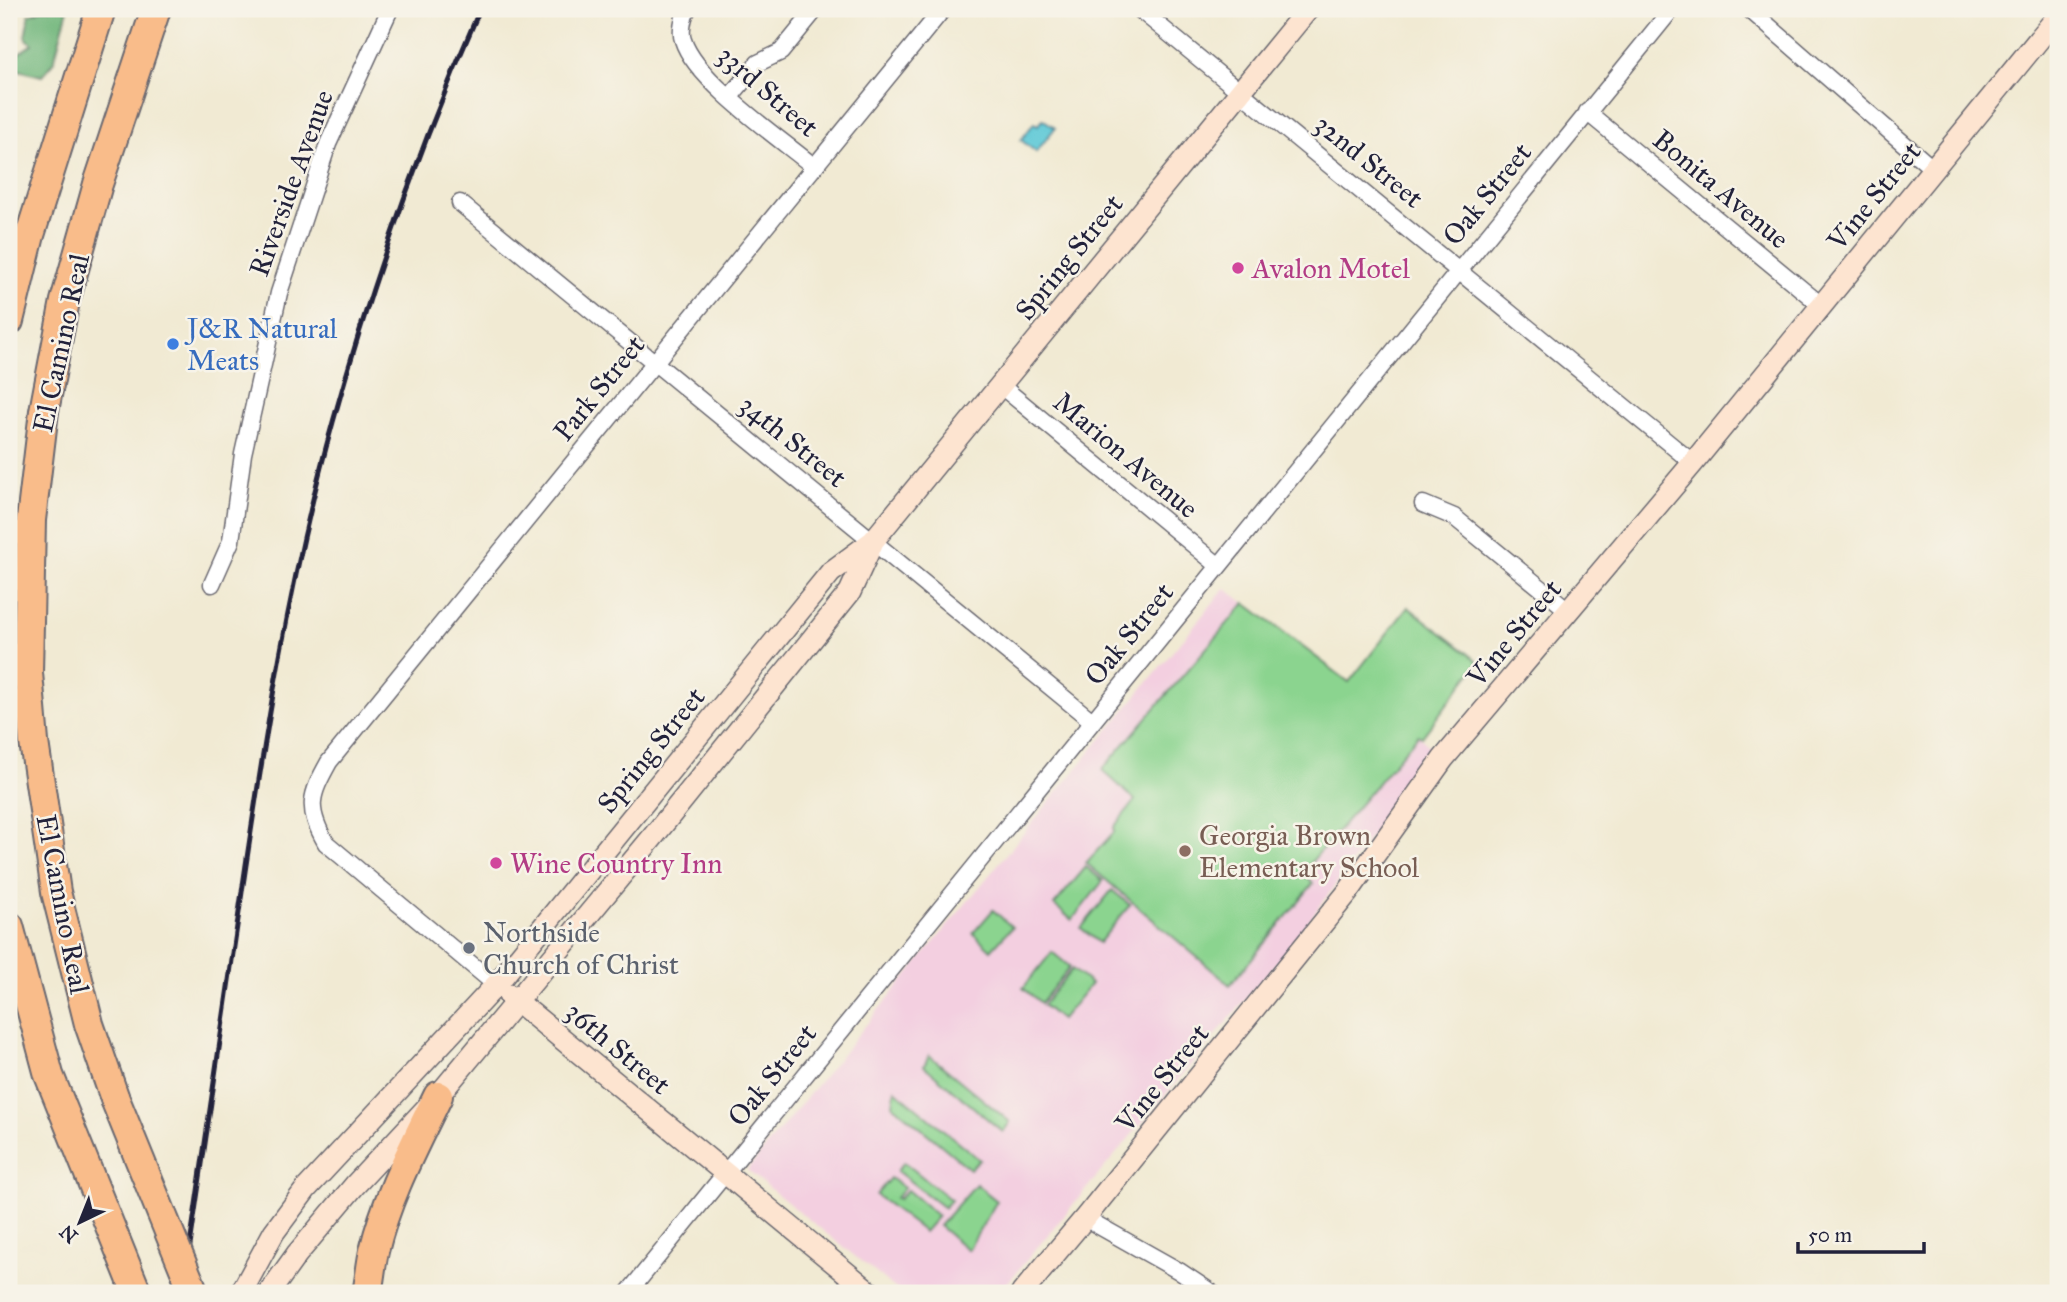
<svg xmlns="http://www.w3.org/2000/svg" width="2067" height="1302" viewBox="0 0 2067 1302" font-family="'IM FELL Great Primer',serif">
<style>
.built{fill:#f3cfe0}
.green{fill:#8bd48f;stroke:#567b65;stroke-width:2}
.forest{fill:#70b67a;stroke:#496c5a;stroke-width:2}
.water{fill:#5ec9d7;stroke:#407689;stroke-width:2}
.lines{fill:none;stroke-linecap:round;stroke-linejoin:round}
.street-casing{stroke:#6a6870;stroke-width:19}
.secondary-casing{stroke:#6a6870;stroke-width:24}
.highway-casing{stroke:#6a6870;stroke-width:32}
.street{stroke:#fff;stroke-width:16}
.secondary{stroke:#fde4d0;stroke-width:21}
.highway{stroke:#f9bc8a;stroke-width:28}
.rail{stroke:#22223b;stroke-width:5}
.highway-bridge-casing{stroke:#6a6870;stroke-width:32;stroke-linecap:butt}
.highway-bridge{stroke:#f9bc8a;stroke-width:28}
.hotel-dot{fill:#d1479c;stroke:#f7f3e8;stroke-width:2.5}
.shop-dot{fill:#3f7fe0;stroke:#f7f3e8;stroke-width:2.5}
.education-dot{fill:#8d6e63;stroke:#f7f3e8;stroke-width:2.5}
.worship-dot{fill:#6b7280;stroke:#f7f3e8;stroke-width:2.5}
.labels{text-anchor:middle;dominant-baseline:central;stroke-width:5;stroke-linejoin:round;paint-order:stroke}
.street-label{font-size:28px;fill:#22223b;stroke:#f7f3e8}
.hotel-label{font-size:28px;fill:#b23c85;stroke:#f7f3e8;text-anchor:start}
.shop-label{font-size:28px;fill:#366cbe;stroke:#f7f3e8;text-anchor:start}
.education-label{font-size:28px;fill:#785e54;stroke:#f7f3e8;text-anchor:start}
.worship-label{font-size:28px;fill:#5b616d;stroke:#f7f3e8;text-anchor:start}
</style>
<rect width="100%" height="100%" fill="#f7f3e8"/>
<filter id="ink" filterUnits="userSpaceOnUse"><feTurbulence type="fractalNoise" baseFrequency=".0143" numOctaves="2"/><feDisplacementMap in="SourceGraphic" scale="14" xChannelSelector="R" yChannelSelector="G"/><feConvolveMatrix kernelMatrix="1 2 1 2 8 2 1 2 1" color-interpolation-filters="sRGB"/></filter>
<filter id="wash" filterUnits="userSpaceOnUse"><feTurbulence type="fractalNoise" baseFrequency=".00686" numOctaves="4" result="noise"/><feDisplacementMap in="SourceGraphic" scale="28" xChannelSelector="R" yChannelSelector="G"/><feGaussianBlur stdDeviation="1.57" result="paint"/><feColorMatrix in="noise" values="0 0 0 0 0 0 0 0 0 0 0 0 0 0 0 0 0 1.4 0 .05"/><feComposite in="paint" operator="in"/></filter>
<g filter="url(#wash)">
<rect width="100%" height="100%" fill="#f1ead3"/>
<!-- built -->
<path class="built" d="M1225,588L1418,735L1434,752L1287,950L999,1293H901L747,1170Z"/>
<!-- green -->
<path class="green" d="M1245,603L1349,682L1408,607L1479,662L1422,737L1418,735L1303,872L1313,884L1230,985L1086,863L1114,832V827L1135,800L1102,770Z
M1086,867L1103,881L1072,920L1054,905Z
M1112,890L1130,905L1099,943L1081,928Z
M993,910L1012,927L991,950L973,933Z
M1052,952L1070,967L1041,1003L1023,988Z
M1072,969L1091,984L1061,1020L1043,1005Z
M929,1055L1010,1122L1003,1132L924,1066Z
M895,1090L980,1160L970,1169L893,1105Z
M904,1162L951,1200L944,1208L897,1171Z
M890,1178L904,1188L896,1198L899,1199L907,1190L938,1216L924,1232L876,1195Z
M976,1184L997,1201L968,1250L939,1226Z"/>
<!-- forest -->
<path class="forest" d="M43,9H68L54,61L42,76L18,70L15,56L32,44L25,37L29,15Z"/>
<!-- water -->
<path class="water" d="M1043,119L1055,128L1036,152L1021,140L1034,123L1038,125Z"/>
</g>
<g filter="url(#ink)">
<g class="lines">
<!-- street casing -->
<g class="street-casing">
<path id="street" d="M688,9C683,16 680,32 683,40C695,80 779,138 813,166
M1139,9L1693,463
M1749,9L1933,169
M730,97L758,63L781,52L816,9
M1587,112L1822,306
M460,203L1092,721
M1000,385L1219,566
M1423,504L1454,517L1569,611
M212,584L231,541L243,454L279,293L328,144L390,9
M496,985L326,843C306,808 310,796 329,762L943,9
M1085,1218L1179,1271L1212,1293
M628,1293L1672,9"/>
</g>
<!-- secondary casing -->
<g class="secondary-casing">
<path id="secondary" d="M509,995L871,1293
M241,1293L274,1232L306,1189L496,985L831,572L873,541L1308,9
M269,1293L297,1254L355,1185L438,1096L652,838L850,592L872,544
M1022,1293L1085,1218L1348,892L1443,759L1693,463L2058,16"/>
</g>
<!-- highway casing -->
<g class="highway-casing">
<path id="highway" d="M9,321L30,235L101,9
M9,926L49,1075L137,1293
M115,1099L89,1024L56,892L34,742L28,673L31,520L44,411L65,301L98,184L156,9
M367,1293C370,1279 371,1264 374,1251C387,1196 414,1146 438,1096"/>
</g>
<!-- street -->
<use href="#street" class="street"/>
<!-- secondary -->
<use href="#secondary" class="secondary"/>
<!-- highway -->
<use href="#highway" class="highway"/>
<!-- rail -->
<path class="rail" d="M183,1293C203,1159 222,1026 242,892C265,734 290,576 333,422C372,281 421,143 480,9"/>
<!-- highway-bridge casing -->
<g class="highway-bridge-casing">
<path id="highway-bridge" d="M115,1099L194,1293"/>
</g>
<!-- highway-bridge -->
<use href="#highway-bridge" class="highway-bridge"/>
</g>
</g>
<!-- markers -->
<g class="hotel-dot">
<circle cx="1238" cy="268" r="7"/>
<circle cx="496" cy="863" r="7"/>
</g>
<circle class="shop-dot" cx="173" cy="344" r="7"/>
<circle class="education-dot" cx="1185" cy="851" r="7"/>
<circle class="worship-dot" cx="469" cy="948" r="7"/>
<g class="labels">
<!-- street labels -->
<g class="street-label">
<text transform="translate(768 91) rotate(41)">33rd Street</text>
<text transform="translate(1369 161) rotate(39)">32nd Street</text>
<text transform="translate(291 183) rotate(-70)">Riverside Avenue</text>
<text transform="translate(1721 189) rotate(40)">Bonita Avenue</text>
<text transform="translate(1487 194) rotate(-51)">Oak Street</text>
<text transform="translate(1874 196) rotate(-51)">Vine Street</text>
<text transform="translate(1069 257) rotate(-51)">Spring Street</text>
<text transform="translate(61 343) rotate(-78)">El Camino Real</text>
<text transform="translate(599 388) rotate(-51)">Park Street</text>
<text transform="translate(793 441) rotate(39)">34th Street</text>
<text transform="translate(1126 455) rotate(40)">Marion Avenue</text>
<text transform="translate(1514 633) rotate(-50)">Vine Street</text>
<text transform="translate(1129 634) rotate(-51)">Oak Street</text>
<text transform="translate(651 750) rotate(-51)">Spring Street</text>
<text transform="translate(63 904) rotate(79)">El Camino Real</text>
<text transform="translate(618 1048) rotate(40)">36th Street</text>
<text transform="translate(772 1075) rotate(-51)">Oak Street</text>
<text transform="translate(1162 1078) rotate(-51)">Vine Street</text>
</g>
<!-- hotel labels -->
<g class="hotel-label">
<text x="1252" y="268">Avalon Motel</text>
<text x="510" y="863">Wine Country Inn</text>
</g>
<!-- shop labels -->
<g class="shop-label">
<text x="187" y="328">J&amp;R Natural<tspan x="187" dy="32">Meats</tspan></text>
</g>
<!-- education labels -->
<g class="education-label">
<text x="1199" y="835">Georgia Brown<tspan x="1199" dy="32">Elementary School</tspan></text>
</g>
<!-- worship labels -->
<g class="worship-label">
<text x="483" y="932">Northside<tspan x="483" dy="32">Church of Christ</tspan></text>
</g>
</g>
<!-- margin -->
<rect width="2067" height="1302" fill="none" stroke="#f7f3e8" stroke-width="35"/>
<!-- north arrow -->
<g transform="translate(80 1222) rotate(223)" stroke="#f7f3e8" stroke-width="5" paint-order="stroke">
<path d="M0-5L12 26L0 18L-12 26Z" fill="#22223b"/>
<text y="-10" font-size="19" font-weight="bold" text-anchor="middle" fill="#22223b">N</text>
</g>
<!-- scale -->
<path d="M1798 1242v10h126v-10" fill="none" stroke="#22223b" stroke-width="3.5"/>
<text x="1808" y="1242" font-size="21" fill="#22223b" stroke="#f7f3e8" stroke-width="5" paint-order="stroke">50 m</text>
</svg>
